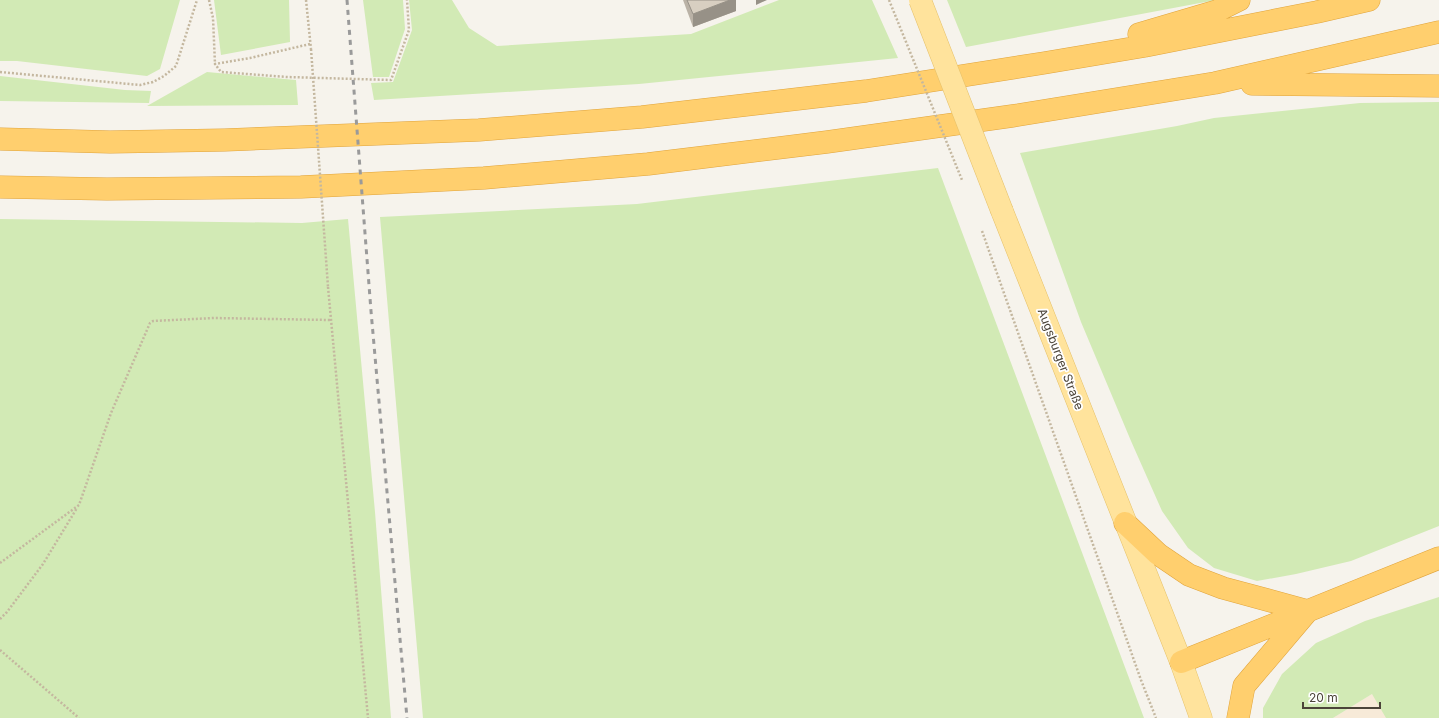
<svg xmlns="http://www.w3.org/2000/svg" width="1439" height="718" viewBox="0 0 1439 718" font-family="Inter,sans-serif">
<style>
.commercial{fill:#f7ead8}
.green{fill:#d2eab5}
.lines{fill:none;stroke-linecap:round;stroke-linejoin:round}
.major-casing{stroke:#e6c16a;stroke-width:23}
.highway-casing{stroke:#e0a43c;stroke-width:23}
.path{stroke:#c4b79f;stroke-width:2.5;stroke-dasharray:2 2;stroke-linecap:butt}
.major{stroke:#ffe39c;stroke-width:22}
.highway{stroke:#ffcf6e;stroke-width:22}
.rail{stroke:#9a9a9a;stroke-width:3;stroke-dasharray:5 5;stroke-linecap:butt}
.major-bridge-casing{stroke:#e6c16a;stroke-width:23;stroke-linecap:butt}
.path-bridge{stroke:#c4b79f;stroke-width:2.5;stroke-dasharray:2 2;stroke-linecap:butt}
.major-bridge{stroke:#ffe39c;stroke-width:22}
.wall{fill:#bab2a6}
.shaded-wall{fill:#979187}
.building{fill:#d8cfc1;stroke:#979187}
.labels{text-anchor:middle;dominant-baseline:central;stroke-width:3.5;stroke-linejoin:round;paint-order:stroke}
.street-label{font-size:12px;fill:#4b4439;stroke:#fff}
</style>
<rect width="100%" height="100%" fill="#f6f3ec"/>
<!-- commercial -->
<path class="commercial" d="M1372,694L1439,718H1333Z"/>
<!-- green -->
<path class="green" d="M0,0H180L160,69L147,76L17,61H0Z
M214,0H289L290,42L221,55Z
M363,0H403L405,29L389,77H373Z
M409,0H452L469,28L497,46L691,34L779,0H872L898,58L639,84L374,100L371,83L393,82L412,30Z
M947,0H1216L966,47Z
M207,72L296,80L298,105L147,106Z
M0,76L125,90L151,91L149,103L0,101Z
M1439,102V526L1351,561L1296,574L1257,581L1214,568L1188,548L1162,511L1131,441L1081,322L1020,153L1177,126L1214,118L1360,103Z
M938,168L1144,718H423L380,217L637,204Z
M0,219L302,223L348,219L375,512L391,718H0Z
M1439,597V718H1386L1372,694L1333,718H1263V708L1282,674L1316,643L1365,621Z"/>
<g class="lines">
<!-- major casing -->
<g class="major-casing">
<path id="major" d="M1002,211L1181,662L1201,718"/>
</g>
<!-- highway casing -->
<g class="highway-casing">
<path id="highway" d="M1139,34L1217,11L1239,0
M1252,84L1439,86
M0,139L110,142L225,140L479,130L642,117L866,91L1044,63L1145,46L1317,12L1369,0
M0,187L107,189L301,187L484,178L648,164L827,142L1012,116L1215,83L1439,32
M1125,523L1158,554L1189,575L1223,588L1308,611
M1181,662L1439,558
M1238,718L1244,686L1306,613"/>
</g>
<!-- path -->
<path class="path" d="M209,0L213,18L215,64
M306,0L311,49
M310,44L250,58L215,64L221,72L287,77L391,80L409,30L407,0
M0,72L140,85L153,82L164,76L176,66L197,0
M982,231L1141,680L1156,718
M328,287L368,718
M0,563L79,505L111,413L150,323L153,321L214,318L331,320
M0,619L7,612L43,564L77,508
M0,650L79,718"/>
<!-- major -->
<use href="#major" class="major"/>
<!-- highway -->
<use href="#highway" class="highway"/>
<!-- rail -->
<path class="rail" d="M347,0L371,311L407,718"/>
<!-- major-bridge casing -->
<g class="major-bridge-casing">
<path id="major-bridge" d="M920,0L1002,211"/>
</g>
<!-- path-bridge -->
<path class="path-bridge" d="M889,0L962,180
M311,49L328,287"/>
<!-- major-bridge -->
<use href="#major-bridge" class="major-bridge"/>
</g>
<!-- wall -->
<path class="wall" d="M683,0H736V11L693,27Z"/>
<!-- shaded-wall -->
<path class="shaded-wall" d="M730,0H736V11L693,27V14Z
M756,0H767L756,5Z"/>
<!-- building -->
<path class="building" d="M687,0H730L693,14Z"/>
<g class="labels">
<!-- street labels -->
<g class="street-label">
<text transform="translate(1061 359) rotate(69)">Augsburger Straße</text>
</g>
</g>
<!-- scale -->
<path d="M1303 702v6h77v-6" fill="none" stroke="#4b4439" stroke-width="2"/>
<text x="1309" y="702" font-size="12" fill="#4b4439" stroke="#ffffff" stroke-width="3" paint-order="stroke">20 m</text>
</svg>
